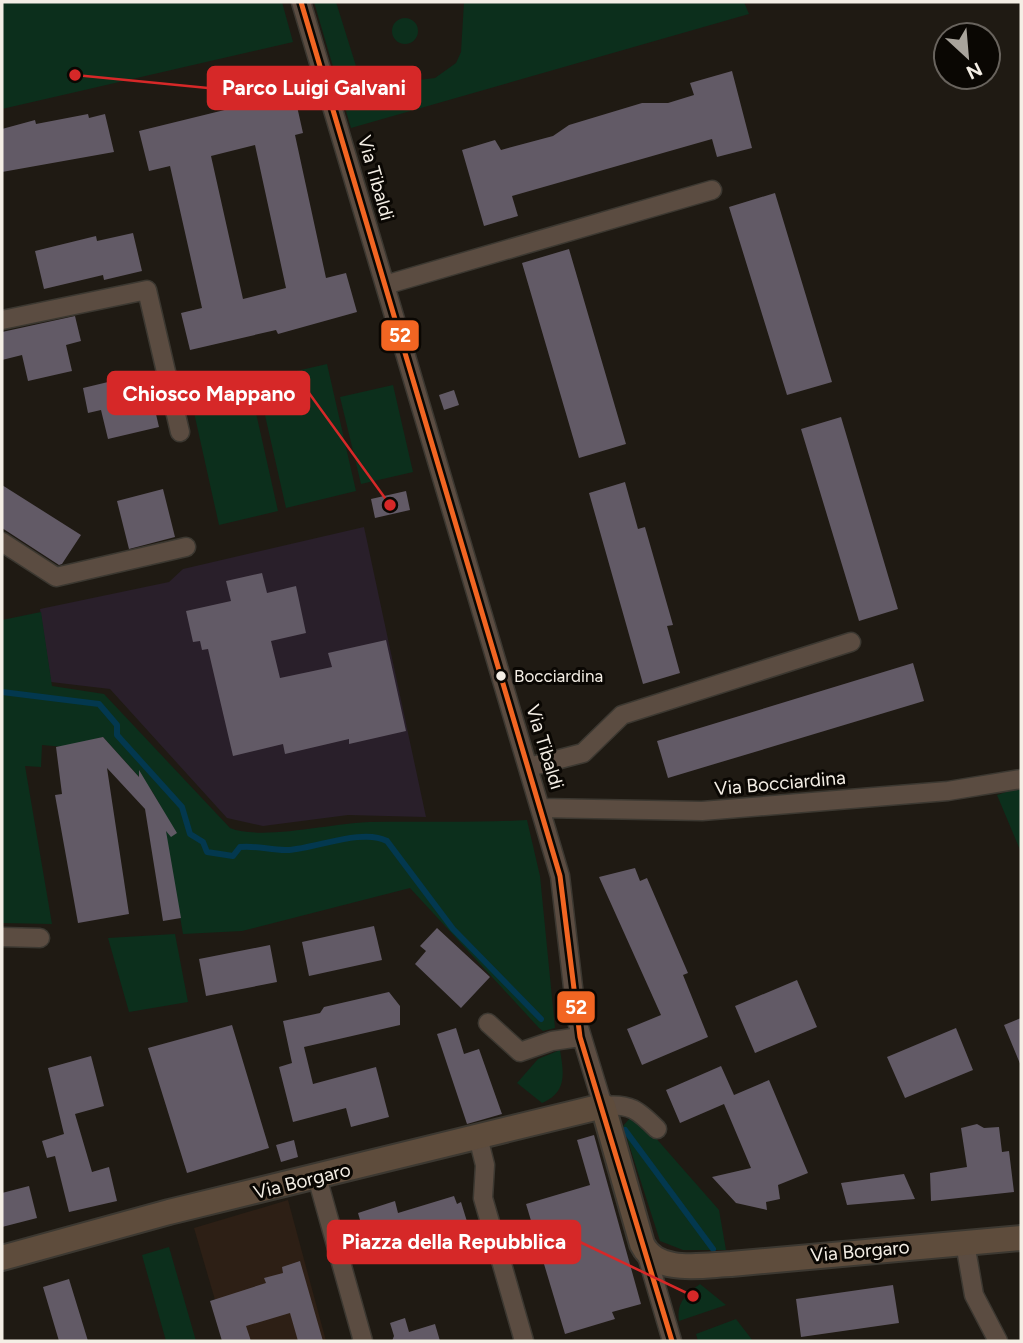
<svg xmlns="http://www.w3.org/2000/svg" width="1023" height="1343" viewBox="0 0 1023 1343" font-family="Figtree,sans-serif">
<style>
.industrial{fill:#2d1f15}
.education{fill:#291f2a}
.green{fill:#0c2f1c}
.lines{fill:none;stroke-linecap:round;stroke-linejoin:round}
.stream{stroke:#03384f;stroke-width:6}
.building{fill:#625a66;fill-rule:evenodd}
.street-casing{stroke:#3c3831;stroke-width:21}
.secondary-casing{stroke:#3c3831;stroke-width:28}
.street{stroke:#5b4c41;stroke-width:18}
.secondary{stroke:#5e4c3c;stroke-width:24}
.bus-1-casing{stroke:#0a0703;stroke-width:10}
.bus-1{stroke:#f26522;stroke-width:5}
.bus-dot{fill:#f4eee5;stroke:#0a0703;stroke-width:2.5}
.labels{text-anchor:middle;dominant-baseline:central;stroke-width:6;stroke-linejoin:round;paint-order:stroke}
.bus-label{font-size:17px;fill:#f4eee5;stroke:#0a0703;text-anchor:start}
.street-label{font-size:19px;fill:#f4eee5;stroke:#0a0703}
.leader{fill:none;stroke:#d62828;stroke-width:2.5}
.callout-dot{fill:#d62828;stroke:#0a0703;stroke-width:2.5}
.callout{fill:#d62828;stroke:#d62828;stroke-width:2.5}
.callout-label{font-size:21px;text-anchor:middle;font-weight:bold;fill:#fff}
.line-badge{stroke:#0a0703;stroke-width:2.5}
.badge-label{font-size:19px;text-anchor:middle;font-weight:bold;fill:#fff}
</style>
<rect width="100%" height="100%" fill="#1f1a13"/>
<!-- industrial -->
<path class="industrial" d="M288,1200L326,1341H227L194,1228Z"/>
<!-- education -->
<path class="education" d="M364,527L426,817L348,815L263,826L227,818L110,689L51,682L40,609L169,582L183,569Z"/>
<!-- green -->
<path class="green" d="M2,2H282L293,42L2,109Z
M314,2H336L356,66L386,84L435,78L456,63L461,52L464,2H744L749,14L351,128Z
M392 31a13 13 0 1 1 26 0a13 13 0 1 1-26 0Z
M327,364L356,491L286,508L257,380Z
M393,385L413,472L361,484L340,397Z
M252,395L278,511L219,525L193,408Z
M41,612L52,686L104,694L230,828C262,841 332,823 370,822C422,821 474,823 527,820L540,876L555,1028L543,1031L539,1028L410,888L242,931L183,934L161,807L152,791L103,737L64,747L42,745L41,767L25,766L52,924L2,923V620Z
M1021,787V852L997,795Z
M175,934L188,1002L129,1012L108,938Z
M560,1050C564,1074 567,1092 542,1103L517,1083L538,1059Z
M630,1118L640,1120L719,1210L726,1250H683L660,1241L623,1126Z
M169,1247L196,1341H166L142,1255Z
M700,1284L726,1305L679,1321C676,1303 686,1294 700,1284Z
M736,1319L753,1341H698L696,1334Z"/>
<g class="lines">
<!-- stream -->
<path class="stream" d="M2,692L99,704L117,725V735L182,807L190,834L203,842L207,852L233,856L240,847C257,845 272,851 289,850C317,848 363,828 387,841L453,929L541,1019
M625,1130L713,1249"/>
</g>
<!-- building -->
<path class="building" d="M732,71L752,148L717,157L712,139L512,196L518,216L484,226L462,150L495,140L501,150L553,136L569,125L642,103H668L694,95L690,83Z
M294,93L303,133L295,135L326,278L346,273L357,312L278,334L276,330L190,350L181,313L202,308L170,166L149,171L139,131ZM255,145L286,288L243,299L211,156Z
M88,114L89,118L105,114L114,152L2,172V129L35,120L36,124Z
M775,193L832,382L787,395L729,207Z
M133,233L142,271L104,280L103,275L44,289L35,251L96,236L97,241Z
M569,249L626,444L579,458L522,263Z
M75,316L81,341L66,345L72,371L28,381L22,355L2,360V332Z
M154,371L160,396L152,397L159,427L108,439L101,410L88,413L83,388Z
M454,390L459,405L444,410L439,395Z
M841,417L898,609L859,621L801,429Z
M625,482L638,529L645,527L673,625L667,626L680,673L643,684L589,493Z
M2,485L81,535L62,564L59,565L2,528Z
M163,489L175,537L129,549L117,501Z
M406,491L410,510L375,518L371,499Z
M262,573L267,593L296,586L306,633L271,641L280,678L332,667L328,653L386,640L406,731L349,744V739L285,754L283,744L233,756L208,649L202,650L200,641L193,642L186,611L231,601L226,581Z
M913,663L924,701L668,778L657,741Z
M103,737L139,777V770L177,833L171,837L166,831L181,918L163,921L145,809L107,768L129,914L78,923L55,795L62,794L56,747Z
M635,868L640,881L647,878L688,973L683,975L708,1037L642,1065L627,1029L661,1015L599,877Z
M374,926L382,960L309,976L302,942Z
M437,928L490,977L461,1008L415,964L426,951L420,946Z
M270,945L277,982L206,996L199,959Z
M797,980L817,1027L755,1053L735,1006Z
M389,992L400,1006V1025L304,1047L313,1084L376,1067L389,1117L351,1127L346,1108L293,1122L279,1067L292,1063L283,1021L320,1013L324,1007Z
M1021,1018V1066L1004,1025Z
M232,1025L269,1148L187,1173L148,1048Z
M456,1028L464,1054L479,1049L502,1114L467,1124L437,1034Z
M956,1028L973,1070L905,1098L887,1057Z
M91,1056L104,1106L75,1114L92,1172L109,1167L117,1201L69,1212L55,1156L47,1158L42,1141L64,1134L48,1068Z
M721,1066L734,1095L769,1080L808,1173L778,1185L780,1199L766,1202L767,1210L736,1203L712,1177L751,1168L724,1104L680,1123L666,1090Z
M977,1124L984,1128L999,1127L1002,1152L1009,1151L1014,1192L931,1201L930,1173L967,1167L961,1128Z
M594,1135L641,1304L612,1312L615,1319L565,1334L526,1204L590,1185L577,1140Z
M294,1140L298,1157L281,1162L276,1145Z
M904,1174L915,1199L847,1205L841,1183Z
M29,1186L37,1218L2,1227V1193Z
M454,1196L457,1204L461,1202L469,1228L371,1258L358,1213L395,1201L398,1213Z
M300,1261L323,1341H298L290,1313L246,1326L251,1341H222L210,1301L266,1283L264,1278L283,1273L282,1267Z
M69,1279L88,1341H59L43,1287Z
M893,1285L899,1323L801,1337L796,1299Z
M405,1318L409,1332L435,1324L440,1341H392L394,1336L390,1323Z"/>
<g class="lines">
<!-- street casing -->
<g class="street-casing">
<path id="street" d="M301,2L560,876L577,1021L603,1106C630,1103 638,1110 657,1129
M385,285L712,190
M2,320L147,290L180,432
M2,542L56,577L186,547
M529,767L583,753L622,715L851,642
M541,808L702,811L948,791L1021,779
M2,937L40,938
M488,1023L520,1052L552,1041L580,1037
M478,1137L485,1165L483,1198L524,1341
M317,1177L363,1341
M965,1243L974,1295L998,1341
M646,1252L672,1341"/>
</g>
<!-- secondary casing -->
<g class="secondary-casing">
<path id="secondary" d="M2,1258L169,1212L603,1106L642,1244C657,1275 703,1265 731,1264L1021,1238"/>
</g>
<!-- street -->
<use href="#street" class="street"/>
<!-- secondary -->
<use href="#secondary" class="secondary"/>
<!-- bus-1 casing -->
<g class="bus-1-casing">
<path id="bus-1" d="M301,2L560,876L580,1037L672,1341"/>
</g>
<!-- bus-1 -->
<use href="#bus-1" class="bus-1"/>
</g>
<!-- markers -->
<circle class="bus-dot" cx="501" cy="676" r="6"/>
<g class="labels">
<!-- bus labels -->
<g class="bus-label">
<text x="514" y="676">Bocciardina</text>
</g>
<!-- street labels -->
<g class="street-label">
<text transform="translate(376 178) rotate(74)">Via Tibaldi</text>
<text transform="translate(545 747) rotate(73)">Via Tibaldi</text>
<text transform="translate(780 783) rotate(-5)">Via Bocciardina</text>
<text transform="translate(302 1181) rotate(-14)">Via Borgaro</text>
<text transform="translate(860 1251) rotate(-5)">Via Borgaro</text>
</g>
</g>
<!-- callouts -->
<path class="leader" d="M75 75L208 88M390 505L309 393M693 1296L580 1242"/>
<g class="callout-dot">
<circle cx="75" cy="75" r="7"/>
<circle cx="390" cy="505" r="7"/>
<circle cx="693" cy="1296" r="7"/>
</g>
<g class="callout">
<rect x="208" y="67" width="212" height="42" rx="7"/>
<rect x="108" y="372" width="201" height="42" rx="7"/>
<rect x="328" y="1221" width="252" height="42" rx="7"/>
</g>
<g class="callout-label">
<text x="314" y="95">Parco Luigi Galvani</text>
<text x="209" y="401">Chiosco Mappano</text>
<text x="454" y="1249">Piazza della Repubblica</text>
</g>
<g class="line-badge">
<rect x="380" y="319" width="40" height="33" rx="7" fill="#f26522"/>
<rect x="556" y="990" width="40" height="34" rx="7" fill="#f26522"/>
</g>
<g class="badge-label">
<text x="400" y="342">52</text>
<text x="576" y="1014">52</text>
</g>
<!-- border -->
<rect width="1023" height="1343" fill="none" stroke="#f4eee5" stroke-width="7"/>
<!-- north arrow -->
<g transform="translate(967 56) rotate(154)"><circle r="33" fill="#0a0703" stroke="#68635d" stroke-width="2"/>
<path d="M0-5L12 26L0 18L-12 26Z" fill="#a9a49c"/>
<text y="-10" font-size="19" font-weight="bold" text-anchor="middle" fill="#f4eee5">N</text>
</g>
</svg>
